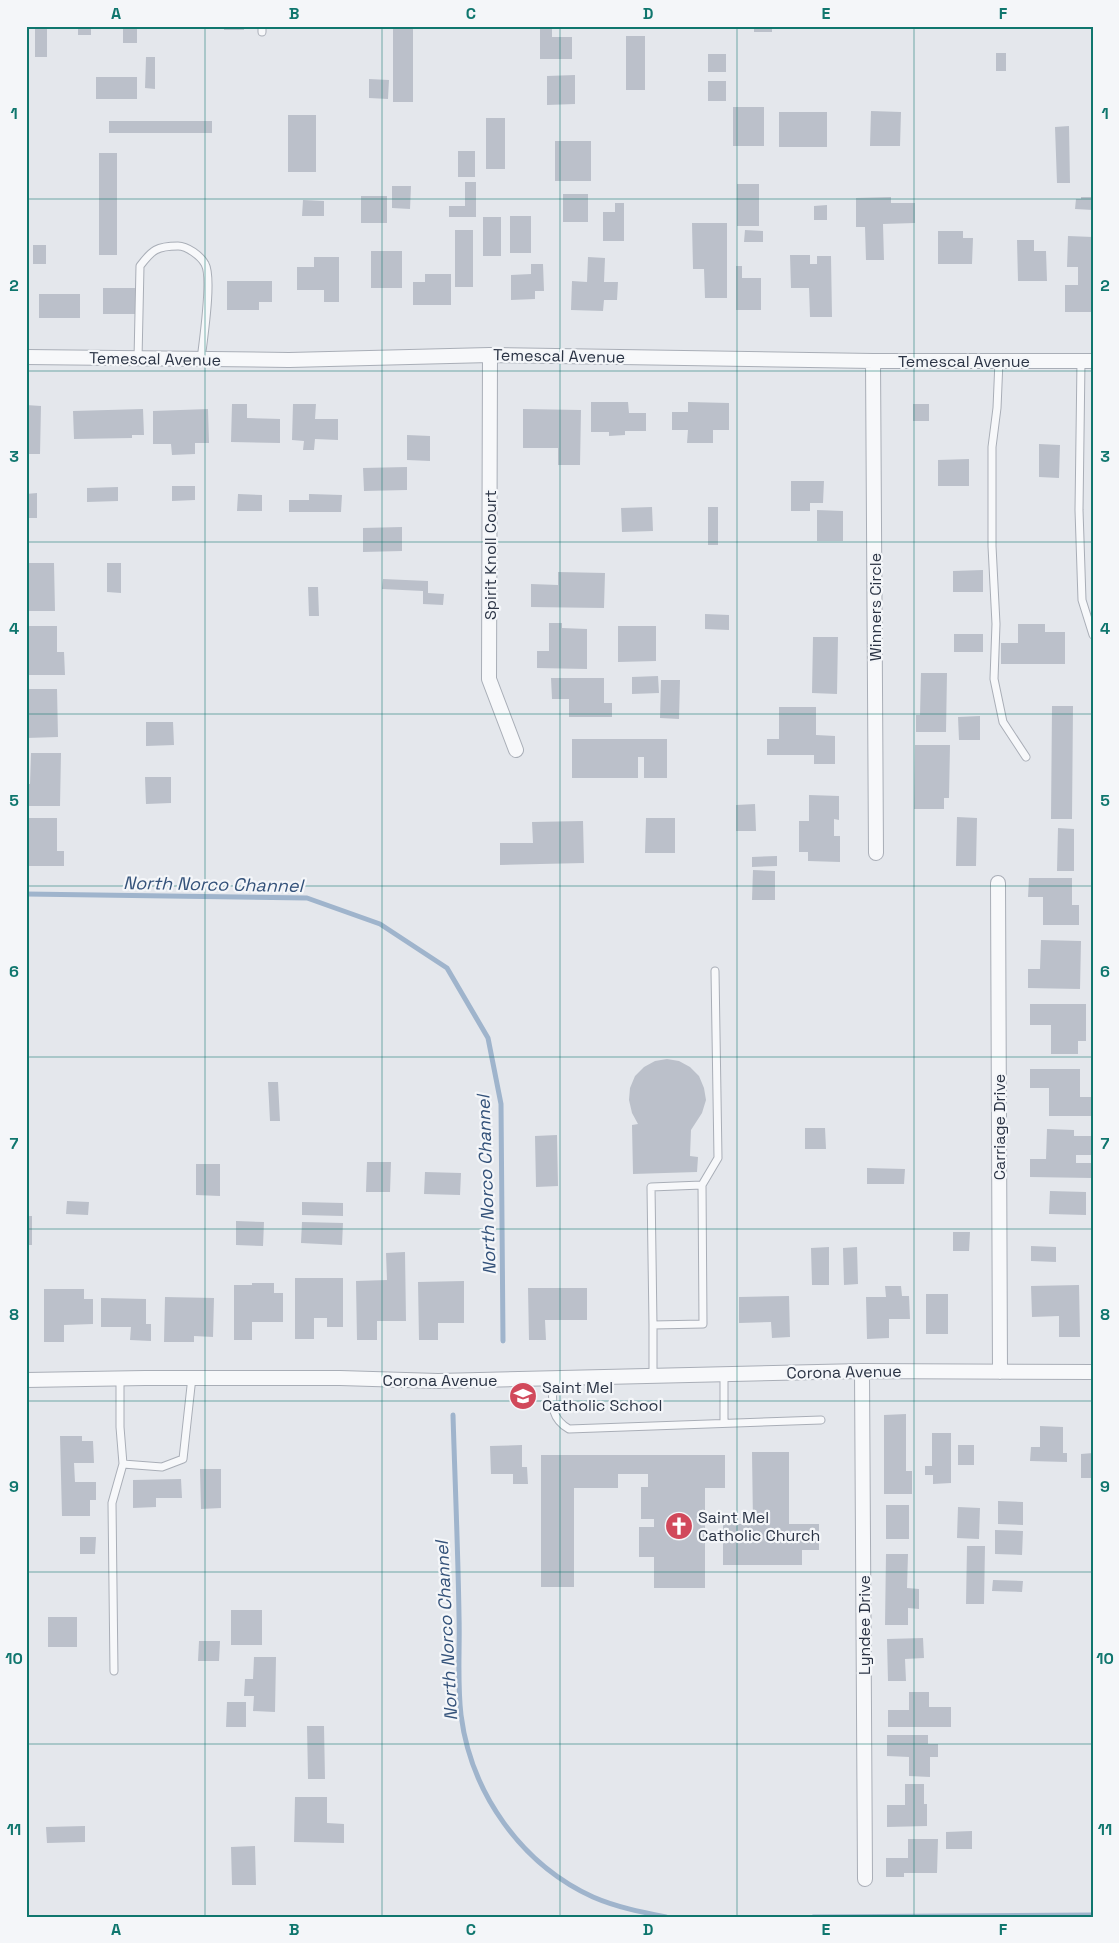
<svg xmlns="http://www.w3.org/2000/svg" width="1119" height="1943" viewBox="0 0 1119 1943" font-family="'Space Grotesk',sans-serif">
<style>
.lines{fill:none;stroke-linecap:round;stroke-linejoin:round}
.stream{stroke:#9fb4cc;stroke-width:5}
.building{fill:#bbc0ca}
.lane-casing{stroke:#a9aeb7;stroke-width:9}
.street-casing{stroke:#a9aeb7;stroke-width:16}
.lane{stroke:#f7f8fa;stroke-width:7}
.street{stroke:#f7f8fa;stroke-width:14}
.grid{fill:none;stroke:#0f766e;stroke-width:1;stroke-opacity:0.55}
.labels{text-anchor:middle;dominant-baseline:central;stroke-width:4.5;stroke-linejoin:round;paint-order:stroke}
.street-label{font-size:16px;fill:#2b3445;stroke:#f4f6f9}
.poi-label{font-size:16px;fill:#2b3445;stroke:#f4f6f9;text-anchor:start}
.water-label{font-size:18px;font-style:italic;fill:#34527a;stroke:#f4f6f9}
.neatline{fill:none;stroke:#0f766e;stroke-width:2}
.grid-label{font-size:16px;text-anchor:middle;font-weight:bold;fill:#0f766e}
</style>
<rect width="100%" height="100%" fill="#e4e7ec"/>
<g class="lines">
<!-- stream -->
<path class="stream" d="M26,894L307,898L380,924L447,968L488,1038L501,1104L503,1341
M453,1415C455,1482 458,1549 459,1616C460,1649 457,1682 461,1715C471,1793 521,1864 593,1897C616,1907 641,1912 666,1917
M813,1917L1093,1915"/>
</g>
<!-- building -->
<path class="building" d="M26,26H29V71H26Z
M35,26H47V57H35Z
M78,26H91V35H78Z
M123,26H137V43H123Z
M224,26H244V30H224Z
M393,26H413V102H393Z
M754,26H772V32H754Z
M540,27H552V37H572V59H540Z
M626,36H645V90H626Z
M996,53H1006V71H996Z
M708,54H726V72H708Z
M146,57H155V89L145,88Z
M575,75V104L547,105V76Z
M96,77H137V99H96Z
M369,79L389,80L388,99L369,98Z
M708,81H726V101H708Z
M733,107H764V146H733Z
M871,111L901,112L900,146H870Z
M779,112H827V147H779Z
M288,115H316V172H288Z
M486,118H505V169H486Z
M109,121H212V133H109Z
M1069,126L1070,183H1057L1055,127Z
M555,141H591V181H555Z
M458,151H475V177H458Z
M99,153H117V255H99Z
M465,182H476V217H449V206H465Z
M737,184H759V226H737Z
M392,186H411L410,209L392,208Z
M563,194H588V222H563Z
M361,196H387V223H361Z
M891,197V203H915V223L883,224L884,260H866L865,227H856V198Z
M1081,197H1093V210L1075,209L1076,199H1081Z
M303,200L324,201V216H302Z
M615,203H624V241H603V212H615Z
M827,205V220H814V206Z
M510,216H531V253H510Z
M483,217H501V256H483Z
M692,223H727V298H705L704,269H693Z
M455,230H473V287H455Z
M745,230L763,231V242H744Z
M938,231H963V238H973L972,264H938Z
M1068,236L1093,237V312H1065V285H1078V267H1067Z
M1017,240H1034V251H1046L1047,281H1018Z
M33,245H46V264H33Z
M371,251H402V288H371Z
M790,255H810V264H817V256H831L832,317H810L809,288H791Z
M314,257H339V302H324V290H297V267H314Z
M588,257L605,258L604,282H618L617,300H604L603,311L571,310L572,281L587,282Z
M531,264H543L544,291H535V299L511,300V275L531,274Z
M736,266H742V278H761V310H736Z
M425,274H451V305H413V282H425Z
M227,281H272V302H259V310H227Z
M103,288H136V314H103Z
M39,294H80V318H39Z
M591,402H628L629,413H646V431H625V435L609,436V432H591Z
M688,402L729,403V430H713V443H687L688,430H672V412H688Z
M232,404H247V418L280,419V443L231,442Z
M293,404H316L315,419H338V440L315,439L314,450H303L304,441L292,440Z
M913,404H929V421H913Z
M26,405L41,406L40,454H26Z
M143,409L144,435H132V438L74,439L73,411Z
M208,409L209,443H195V454L172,455L171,444H153V411Z
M523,409L581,410L580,465H558V448H523Z
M407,435L430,436V461L407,460Z
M1039,444L1060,445L1059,478L1039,477Z
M969,459V486H938V460Z
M407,467V490L364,491L363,468Z
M791,481H824L823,503H810V511H791Z
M172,486H195V500L172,501Z
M118,487V501L87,502V488Z
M37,493V518H26V494Z
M238,494L262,495V511H237Z
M309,494L342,495L341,512H289V500H309Z
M652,507L653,531L622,532L621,508Z
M708,507H718V545H708Z
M817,510L843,511V541H817Z
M402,527V551L363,552V528Z
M26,563H54L55,611H26Z
M107,563H121V593L107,592Z
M983,570V592H953V571Z
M558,572L605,573L604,608L531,607V584L558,585Z
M383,579L428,581V593L444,594L443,605L423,604V591L382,589Z
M308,587H318L319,616H309Z
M705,614L729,615V630L705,629Z
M549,623H562V628L587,629V669L537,668V651H549Z
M1018,624H1045V632H1065V664H1001V643H1018Z
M26,626H57V652H64L65,675H26Z
M618,626H656V661L618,662Z
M954,634H983V652H954Z
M813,637H838L837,694L812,693Z
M921,673H947L946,732H916V715H920Z
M658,676L659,693L632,694V677Z
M551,678H604V703H612V717H569V699H552Z
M661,680H680L679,719L660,718Z
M27,689H57L58,737L26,738Z
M1052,706H1073L1072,819H1051Z
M779,707H816V735L835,736V764H814V755H767V739H779Z
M980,716V740H959L958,717Z
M146,722H173L174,745L146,746Z
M572,739H667V778H644V757H638V778H572Z
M915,745H950L949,798H944V809H914Z
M31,753H61L60,806H26V784H30Z
M145,777H171V803L146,804Z
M809,795L839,796V820L834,819V836H840V862L808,861V852H799V821H809Z
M755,804L756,831H736V805Z
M957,817L977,818L976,866H956Z
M27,818H57V851H64V866H26Z
M646,818H675V853H645Z
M583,821L584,863L500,865V843H533L532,822Z
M1058,828L1074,829V871H1057Z
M777,856V866L752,867V857Z
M753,870L775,871V900H752Z
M1029,878H1072V905H1079V925H1043V897H1028Z
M1041,940L1081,941L1080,989L1028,988V969H1040Z
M1030,1004H1086V1041H1078V1054H1051V1025H1030Z
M667,1059L679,1061L690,1067L699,1076L704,1088L706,1100L702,1113L691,1130L690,1156L698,1157L697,1172L633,1174L632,1125L638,1124L632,1113L629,1100L630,1088L635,1076L644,1067L655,1061Z
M1030,1069H1080V1097H1093V1116H1049V1088H1030Z
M268,1082H278L280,1121H270Z
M805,1128H825L826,1149H805Z
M1047,1129L1074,1130V1136H1093V1155H1076V1163H1092V1178L1030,1177V1159H1046Z
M557,1135L558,1186L536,1187L535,1136Z
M367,1162H391L390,1192H366Z
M196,1164H220V1196L196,1195Z
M867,1168L905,1169L904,1184H867Z
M425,1172L461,1173L460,1195L424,1194Z
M1050,1191L1086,1192V1215L1049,1214Z
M67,1201L89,1202L88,1215L66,1214Z
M302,1202L343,1203V1216L302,1215Z
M26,1216H32V1245H26Z
M236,1221L264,1222L263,1246L236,1245Z
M302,1222L343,1223L342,1245L301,1243Z
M953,1232H970L969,1251H953Z
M1031,1246L1056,1247V1262L1031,1261Z
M829,1247V1285H812L811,1248Z
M857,1247L858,1284L844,1285L843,1248Z
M405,1252L406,1321H377V1340H357L356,1281L387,1280L386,1253Z
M295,1278H343V1327H327V1318H314V1339H295Z
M464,1281V1323H438V1340H419L418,1282Z
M252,1283H274V1293H283V1322H252V1340H234V1285H252Z
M1079,1285L1080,1337H1059V1316L1032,1317L1031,1286Z
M885,1286H901L902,1296H909L910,1319H889V1338L867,1339L866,1297H886Z
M528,1288H587V1320H545L546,1340H529Z
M44,1289H84V1299H93V1324L64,1325V1342H44Z
M926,1294H948V1334H926Z
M789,1296L790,1337L772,1338L771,1322L739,1323V1297Z
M165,1297L214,1298L213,1337L194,1336V1342H164Z
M101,1298L146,1299V1324H151V1341L130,1340L131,1327H101Z
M906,1414V1471H912V1494H884V1415Z
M1040,1426L1063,1427V1453H1067V1462L1030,1461L1031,1447H1040Z
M932,1433H951V1483L933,1484V1475H925V1466H932Z
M60,1436H82V1441H93L94,1463H74L75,1482H96V1500H90V1516H62Z
M522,1445V1467H527L528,1484H513V1474H491L490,1446Z
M958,1445H974V1465H958Z
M752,1452H789V1524H819V1550H802V1565H723V1524H753Z
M1093,1453V1478H1081V1454Z
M541,1455H725V1488H705V1588H654V1557H639V1527H654V1519H641V1487H648V1474H618V1488H574V1587H541Z
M200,1469H221V1508L201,1509Z
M181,1479L182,1498H156V1507L133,1508V1480Z
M998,1501L1023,1502V1525L998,1524Z
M886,1505H909V1539H886Z
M958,1507L980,1508L979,1539L957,1538Z
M995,1530L1023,1531L1022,1555L995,1554Z
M80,1537H96L95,1554H80Z
M967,1546H985L984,1604H966Z
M886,1554H908L907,1588L919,1589V1609L908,1608V1625H885Z
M993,1580L1023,1581L1022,1592L992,1591Z
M231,1610H262V1645H231Z
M48,1617H77V1647H48Z
M923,1638L924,1658L905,1659L906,1681H888L887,1639Z
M199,1641H220L219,1661H198Z
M254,1657H276L275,1712L253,1711L254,1696H244L245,1679H253Z
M909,1692H929V1707H951V1727H888V1710H909Z
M227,1702H246V1727H226Z
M307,1726H324L325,1779H308Z
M887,1735H928V1744H938V1757H930V1777L909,1776V1757L887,1756Z
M905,1784H924V1804H927V1826L887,1827V1805H905Z
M295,1797H327V1823L344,1824V1843L294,1842Z
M85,1826V1842L47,1843L46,1827Z
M972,1831V1849H946V1832Z
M908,1839H938L937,1873H904V1877H886V1858H908Z
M255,1846L256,1885H232L231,1847Z"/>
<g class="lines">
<!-- lane casing -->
<g class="lane-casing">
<path id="lane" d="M262,26V32
M138,359L140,266C152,250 157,246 178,246C187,246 201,256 205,264C213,278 203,341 201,360
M999,361L997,408L992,447V546L996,624L994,679L1003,722L1026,757
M1081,361L1079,510L1082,600L1093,635
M653,1325L651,1187L702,1185
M724,1375V1423
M653,1376V1325L703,1324L702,1185L718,1158L715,971
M120,1379V1427L123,1464L162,1467L183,1459L192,1377
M553,1379C553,1400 548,1417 569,1429L821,1420
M114,1671L112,1503L123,1464"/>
</g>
<!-- street casing -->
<g class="street-casing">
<path id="street" d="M490,355L489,679L516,750
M26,357L289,360L490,355L873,361H1093
M873,361L876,853
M998,883L1000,1372
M862,1371L865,1879
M26,1380L145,1378H340L438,1381L862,1371L1093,1372"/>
</g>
<!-- lane -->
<use href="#lane" class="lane"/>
<!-- street -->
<use href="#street" class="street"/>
</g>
<!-- grid -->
<path class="grid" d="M205,26V1917M382,26V1917M560,26V1917M737,26V1917M914,26V1917M26,199H1093M26,371H1093M26,542H1093M26,714H1093M26,886H1093M26,1057H1093M26,1229H1093M26,1401H1093M26,1572H1093M26,1744H1093"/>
<!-- icons -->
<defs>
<g id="school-disc" transform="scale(1.4375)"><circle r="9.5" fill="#d1495b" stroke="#f4f6f9"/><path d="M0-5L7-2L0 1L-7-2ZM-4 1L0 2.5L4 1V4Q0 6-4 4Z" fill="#fff"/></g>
<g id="church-disc" transform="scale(1.4375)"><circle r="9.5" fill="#d1495b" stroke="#f4f6f9"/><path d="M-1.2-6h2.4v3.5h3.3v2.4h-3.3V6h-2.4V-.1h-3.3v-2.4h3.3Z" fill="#fff"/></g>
</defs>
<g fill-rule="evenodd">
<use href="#school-disc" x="523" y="1396"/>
<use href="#church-disc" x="679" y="1526"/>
</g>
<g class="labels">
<!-- street labels -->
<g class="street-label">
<text transform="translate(559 356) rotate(1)">Temescal Avenue</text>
<text transform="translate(155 359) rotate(1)">Temescal Avenue</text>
<text x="964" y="361">Temescal Avenue</text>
<text transform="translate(490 555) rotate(-90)">Spirit Knoll Court</text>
<text transform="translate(875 607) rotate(-90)">Winners Circle</text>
<text transform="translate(999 1127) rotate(-90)">Carriage Drive</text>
<text transform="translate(844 1372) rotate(-1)">Corona Avenue</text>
<text x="440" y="1380">Corona Avenue</text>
<text transform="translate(864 1625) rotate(-90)">Lyndee Drive</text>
</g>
<!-- poi labels -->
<g class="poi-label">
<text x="542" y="1387">Saint Mel<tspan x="542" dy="18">Catholic School</tspan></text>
<text x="698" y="1517">Saint Mel<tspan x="698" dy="18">Catholic Church</tspan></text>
</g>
<!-- water labels -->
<g class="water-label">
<text transform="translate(213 884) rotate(1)">North Norco Channel</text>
<text transform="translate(486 1185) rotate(-92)">North Norco Channel</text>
<text transform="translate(446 1631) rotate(-93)">North Norco Channel</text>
</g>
</g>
<!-- border -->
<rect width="1119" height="1943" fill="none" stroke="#f4f6f9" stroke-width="55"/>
<rect x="28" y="28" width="1064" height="1888" class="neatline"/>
<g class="grid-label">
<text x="116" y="19">A</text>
<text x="294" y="19">B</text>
<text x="471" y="19">C</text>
<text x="648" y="19">D</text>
<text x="826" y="19">E</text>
<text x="1003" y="19">F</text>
<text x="14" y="119">1</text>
<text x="1105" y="119">1</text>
<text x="14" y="291">2</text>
<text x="1105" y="291">2</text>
<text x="14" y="462">3</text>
<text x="1105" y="462">3</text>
<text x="14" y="634">4</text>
<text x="1105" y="634">4</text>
<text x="14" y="806">5</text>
<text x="1105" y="806">5</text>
<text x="14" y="977">6</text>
<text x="1105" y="977">6</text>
<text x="14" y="1149">7</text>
<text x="1105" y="1149">7</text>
<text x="14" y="1320">8</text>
<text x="1105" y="1320">8</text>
<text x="14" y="1492">9</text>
<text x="1105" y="1492">9</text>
<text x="14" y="1664">10</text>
<text x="1105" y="1664">10</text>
<text x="14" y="1835">11</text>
<text x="1105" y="1835">11</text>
<text x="116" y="1935">A</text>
<text x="294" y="1935">B</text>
<text x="471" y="1935">C</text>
<text x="648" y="1935">D</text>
<text x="826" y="1935">E</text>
<text x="1003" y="1935">F</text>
</g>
</svg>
